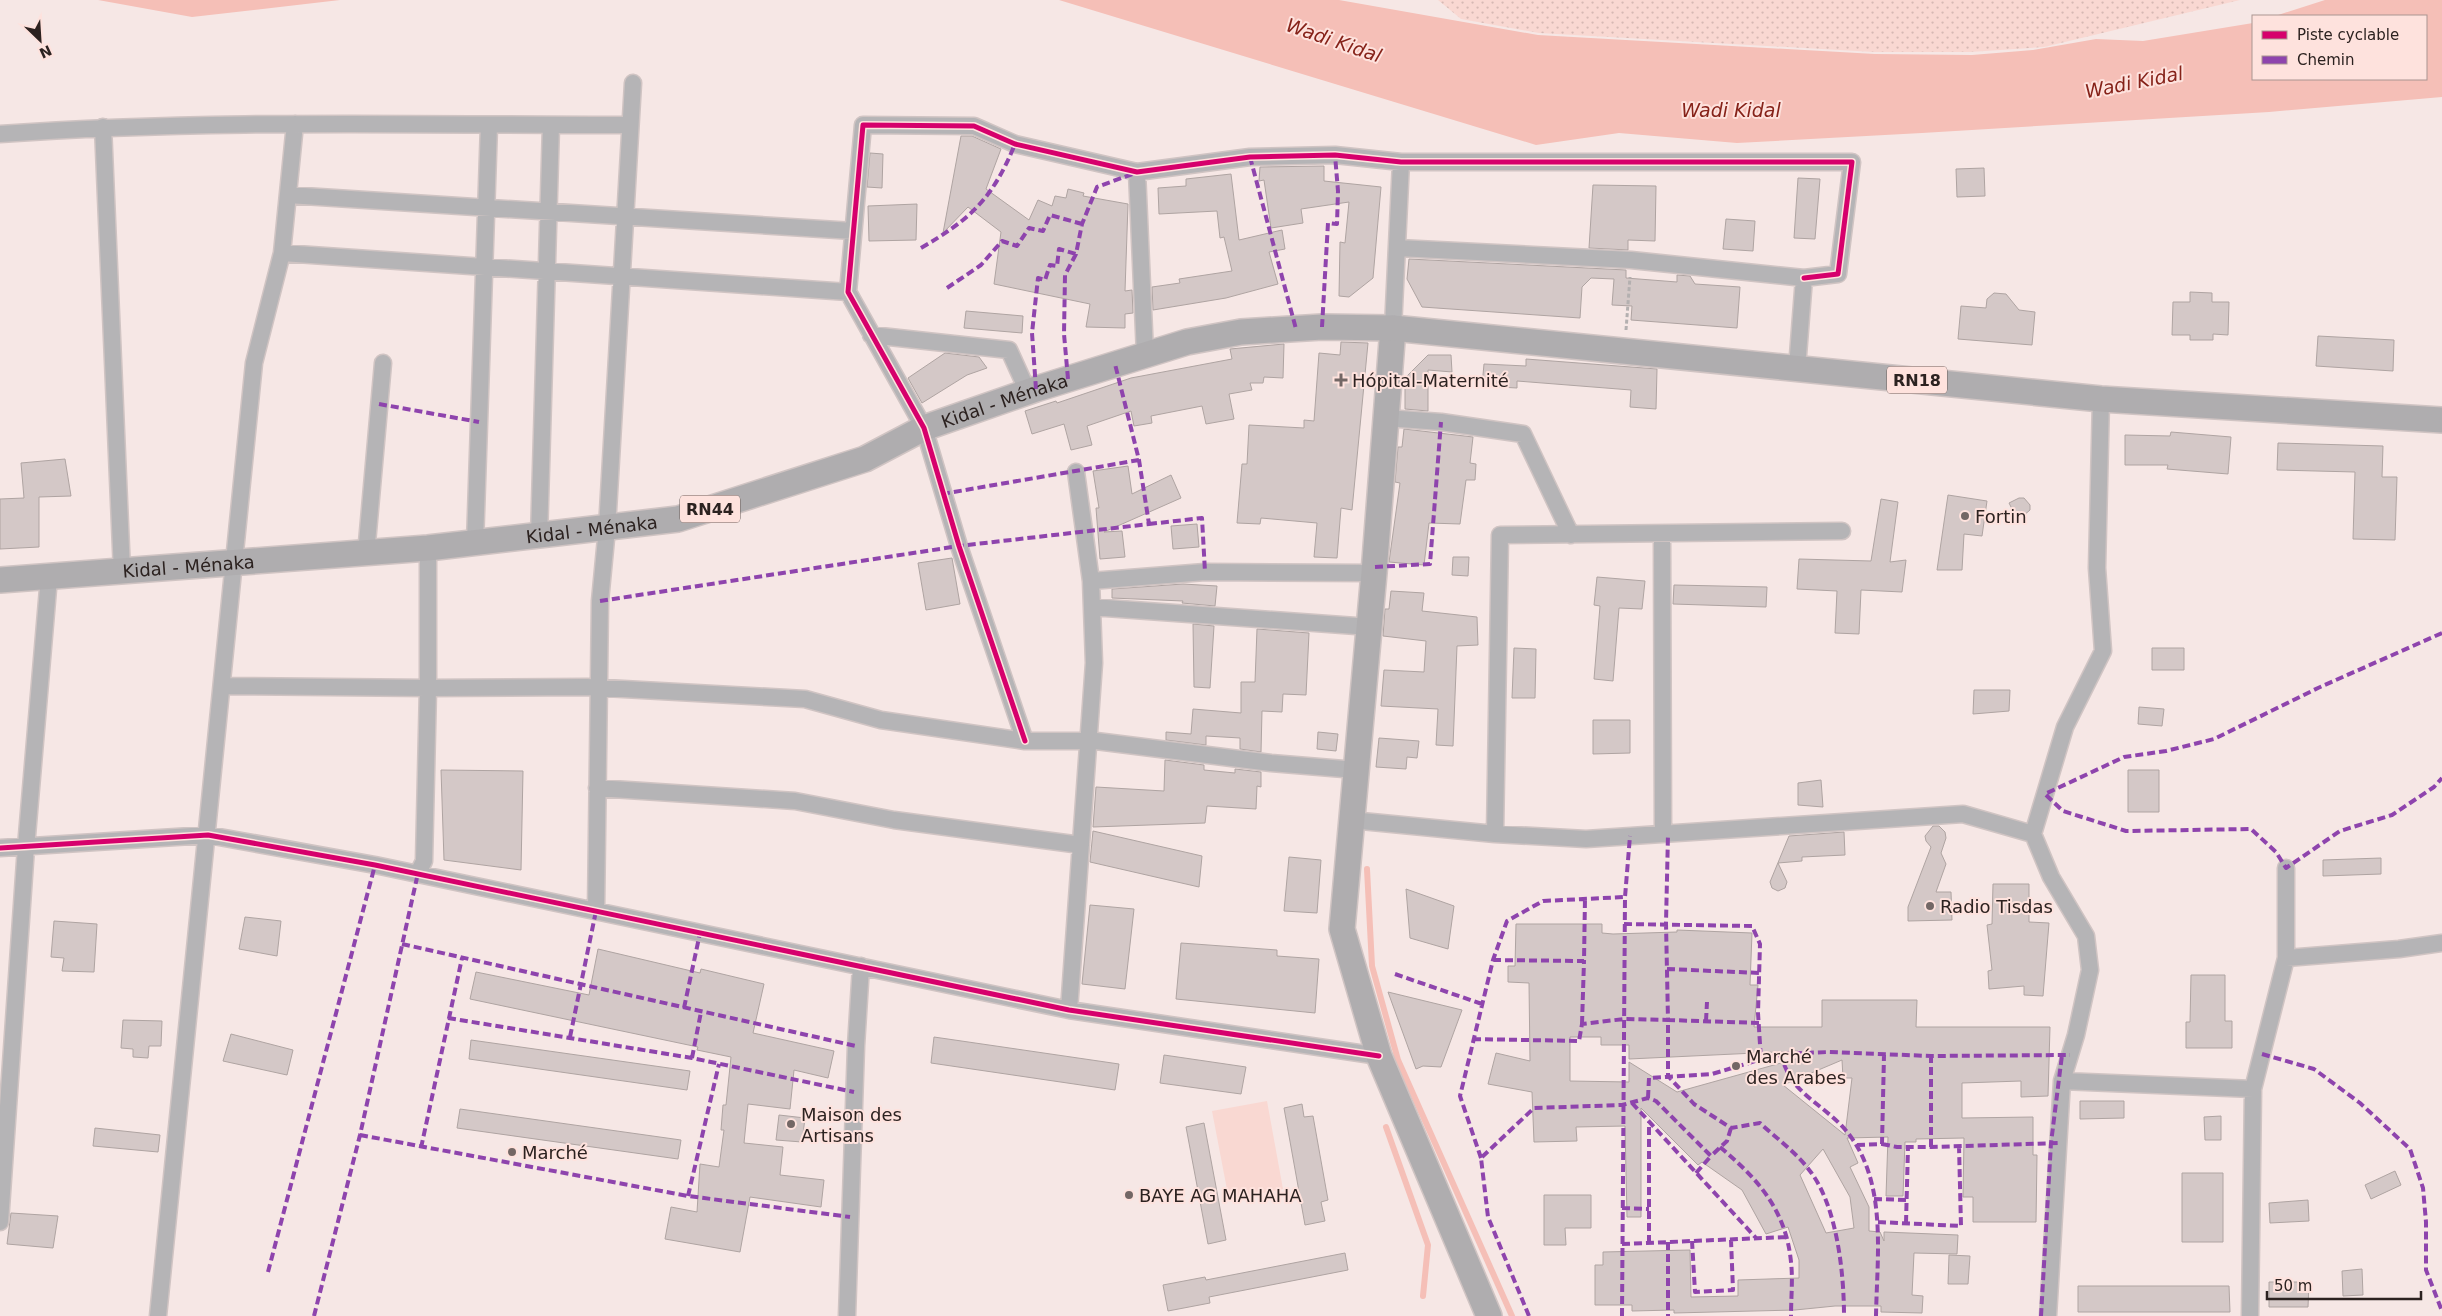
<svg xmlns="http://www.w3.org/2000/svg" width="2442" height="1316" viewBox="0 0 2442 1316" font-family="'DejaVu Sans',sans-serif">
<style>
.grass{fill:#f9d8d2}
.park{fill:url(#park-dots)}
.water{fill:#f5bfb7}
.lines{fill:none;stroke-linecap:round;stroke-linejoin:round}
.stream{stroke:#f5bfb7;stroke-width:6}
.building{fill:#d4c8c7;stroke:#afa4a2;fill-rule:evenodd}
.street-casing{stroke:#d0c4c3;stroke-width:19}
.primary-casing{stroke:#d0c4c3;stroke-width:28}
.path{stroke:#b4b0b0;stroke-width:3;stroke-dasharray:4 2.5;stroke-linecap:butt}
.street{stroke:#b5b4b6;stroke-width:16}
.primary{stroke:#afadaf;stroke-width:25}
.quiet{stroke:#8e44ad;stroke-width:4;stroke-dasharray:8 4;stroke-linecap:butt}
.cycleway-casing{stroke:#fee2dd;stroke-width:8}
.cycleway{stroke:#d6006c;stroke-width:5}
.poi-dot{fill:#736765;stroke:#fee2dd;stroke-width:2}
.labels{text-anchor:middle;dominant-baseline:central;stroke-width:4;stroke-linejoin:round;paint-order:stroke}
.shield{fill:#fee2dd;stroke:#6b5c59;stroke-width:1}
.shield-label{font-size:16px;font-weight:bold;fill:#2c2220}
.poi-label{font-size:18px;fill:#2c2220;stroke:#fee2dd;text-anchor:start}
.street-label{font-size:18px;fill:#2c2220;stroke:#fee2dd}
.water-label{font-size:19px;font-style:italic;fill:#862219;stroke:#fee2dd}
</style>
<defs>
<pattern id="park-dots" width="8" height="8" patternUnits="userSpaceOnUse" patternTransform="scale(1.25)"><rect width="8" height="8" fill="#f9d8d2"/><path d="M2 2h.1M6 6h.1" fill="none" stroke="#d6b9b4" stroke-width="1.8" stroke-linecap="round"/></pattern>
</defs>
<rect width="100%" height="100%" fill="#f6e7e5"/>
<!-- grass -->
<path class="grass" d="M1267,1101L1283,1189L1229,1200L1212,1111Z"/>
<!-- park -->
<path class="park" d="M1438,0H2240L2044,47L1970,52H1874L1539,33L1461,19Z"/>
<!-- water -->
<path class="water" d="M98,0H340L192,17Z
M1059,0H1339L1538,35L1875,54L1972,55L2033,50L2096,39L2143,41L2253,23V79H2426V16H2275L2325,0H2442V97L2269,112L1922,133L1737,143L1619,133L1536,145Z"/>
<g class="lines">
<!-- stream -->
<path class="stream" d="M1367,869L1372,966L1398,1060L1512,1316
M1386,1127L1428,1245L1423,1296"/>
</g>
<!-- building -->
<path class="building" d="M961,136H972L1001,149L986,189L1029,220L1038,200L1052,206L1055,196L1066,198L1068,189L1084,193L1083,196L1128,204L1125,291L1132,290L1133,313L1125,314V328L1086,327L1090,304L994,284L1001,232L968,207L943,233Z
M870,153L883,154L882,188L867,187Z
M1324,166V181L1381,187L1373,278L1349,297L1339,296L1340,242L1345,243L1349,202L1301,209L1303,223L1271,228L1264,180L1259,181L1260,167Z
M1984,168L1985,196L1957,197L1956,169Z
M1231,174L1239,240L1282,230L1285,249L1269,252L1278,284L1226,298L1153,310L1152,287L1180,283L1179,279L1232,271L1224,237L1220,238L1217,211L1159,214L1158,188L1186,186V179Z
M1798,178L1820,179L1815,239L1794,238Z
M1593,185L1656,186L1655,241L1628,240V250L1589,248Z
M917,204L916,240L869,241L868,206Z
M1726,219L1755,221L1753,251L1723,249Z
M1409,259L1626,270V278L1677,282V275L1690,276L1695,284L1740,287L1737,328L1631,320L1632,306L1612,305L1614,279L1591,278L1582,287L1580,318L1422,307L1407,279Z
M2190,292L2212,293V302H2229L2228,335L2213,334V340H2190V335H2172L2173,302H2190Z
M1994,293L2006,294L2019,310L2035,312L2032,345L1958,339L1961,306L1986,308L1987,299Z
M966,311L1023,316L1022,333L964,328Z
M2318,336L2394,340L2393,371L2316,366Z
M1341,342L1368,343L1352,510L1341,508L1337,558L1314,557L1317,523L1261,518L1260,524L1237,523L1242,464H1247L1249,425L1304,428V420L1314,421L1319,353L1340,355Z
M1284,344L1283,378L1264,377L1263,383H1250L1252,390L1229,394L1234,419L1206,424L1202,406L1151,416L1152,423L1134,426L1131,411L1087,426L1092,445L1071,450L1064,424L1032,434L1025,411L1056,401L1057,403L1131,378L1232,359L1230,349Z
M945,353L979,357L987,368L967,375L922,403L908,378Z
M1428,355H1451L1452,372L1428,370V411L1405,409V378Z
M1526,359L1657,369L1656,409L1630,407L1631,390L1517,381V388L1482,386L1484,364L1526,366Z
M1404,429L1473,437L1470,463L1476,464L1475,480H1466L1460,524L1429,523L1424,565L1389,562L1400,483L1395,482L1398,447H1402Z
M2171,432L2231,437L2228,474L2167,469L2168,465H2125V435L2170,436Z
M2278,443L2383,446L2382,477H2397L2395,540L2353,539L2355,472L2277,470Z
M65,459L71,496L39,497V547L0,549V499L24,498L21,463Z
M1128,466L1132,494L1171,475L1181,498L1104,532L1122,531L1125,557L1100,559L1096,508H1099L1093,471Z
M1948,495L1987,501L1982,536L1964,534L1962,570H1937Z
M2019,498H2024L2030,505V510L2023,516L2014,513L2009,503Z
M1881,499L1898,502L1890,562L1906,560L1902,592L1861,590L1859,634L1835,633L1837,591L1797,589L1799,559L1871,561Z
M1197,524L1199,547L1173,549L1171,526Z
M1453,557H1469L1468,576L1452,575Z
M952,558L960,604L926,610L918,563Z
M1597,577L1645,581L1642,609L1619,608L1613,681L1594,679L1600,606L1594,605Z
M1183,584L1217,586L1215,606L1182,603L1183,601L1112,598V589Z
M1674,585L1767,587L1766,607L1673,604Z
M1391,591L1424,593L1422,611L1477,617L1478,645L1457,646L1453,746L1436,745L1438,709L1381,706L1384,670L1424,672L1426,641L1383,636L1385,609H1389Z
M1193,624L1214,626L1210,688L1194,687Z
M1257,629L1309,633L1306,695L1283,694L1282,712L1262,711L1261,752L1240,749V738L1206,736V745L1166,740V732L1191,734L1193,709L1241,713V682H1255Z
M1514,648L1536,649L1535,698H1512Z
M2152,648H2184V670H2152Z
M1974,690H2010L2009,711L1973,714Z
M2139,707L2164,709L2162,726L2138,724Z
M1593,720H1630V753L1593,754Z
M1318,732L1338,734L1336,751L1317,749Z
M1379,738L1419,741L1417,758L1407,757L1406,769L1376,767Z
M1165,760L1204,765V770L1235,773V769L1261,772V787L1257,786L1256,809L1207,806L1205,823L1093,827L1096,787L1164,791Z
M441,770L523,771L521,870L444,860Z
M2128,770H2159V812H2128Z
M1821,780L1823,807L1798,805V783Z
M1933,826H1939L1945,832L1946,838L1941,853L1946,864L1936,892H1951L1952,920L1908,921V907L1931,847L1926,841L1925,836Z
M1093,831L1202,856L1199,887L1090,862Z
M1844,832L1845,855L1802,857V861L1778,863L1787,882L1785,888L1778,891L1772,888L1770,882L1789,836Z
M1289,857L1321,860L1317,913L1284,911Z
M2381,858V874L2323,876V860Z
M1993,884H2029V922L2049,923L2043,996L2024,995V986L1989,989L1988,971L1992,970L1987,925L1992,924Z
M1406,889L1454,906L1448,949L1410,938Z
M1090,905L1134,909L1125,989L1082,984Z
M245,917L281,921L277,956L239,949Z
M54,921L97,924L94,972L62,971L64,958L51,957Z
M1516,924H1602V933L1613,934L1677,932V930L1752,933L1750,985H1758L1754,1027H1822V1000H1917L1916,1027H2050L2048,1096L2021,1097V1081L1962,1083V1118L2033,1117V1155H2037L2036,1222H1973V1197H1963L1964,1138L1916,1139V1142H1905L1903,1196H1886L1888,1137L1847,1138L1858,1163L1850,1167L1869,1207V1231L1880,1232L1884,1241V1232L1958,1235L1957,1254L1914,1253L1912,1295L1923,1296L1922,1313L1881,1312V1306H1835L1795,1310L1674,1313V1310L1632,1311V1305H1595V1265H1603V1252L1690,1250L1691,1297L1738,1296V1280L1799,1278V1260L1788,1227L1766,1234L1742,1190L1702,1162L1698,1165L1641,1108V1217H1627L1625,1126L1576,1127L1577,1141L1534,1142L1532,1092L1488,1084L1496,1053L1530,1061L1529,983L1508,982V966H1515ZM1570,1037H1601V1045H1629V1059L1798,1051L1799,1058L1677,1092L1629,1062V1082L1570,1081ZM1842,1060L1843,1078H1852L1845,1135L1783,1085ZM1823,1149L1850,1197L1854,1228L1826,1233L1800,1175Z
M1181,943L1277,950V956L1319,959L1315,1013L1176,999Z
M598,949L700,973L701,969L764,984L753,1033L834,1051L828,1078L794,1070L790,1109L748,1104L744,1143L783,1147L780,1175L824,1180L821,1207L750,1197L740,1252L665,1239L671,1207L697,1212L700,1164L719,1167L724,1130H721L723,1105H726L731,1057L697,1050L698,1047L470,999L476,972L589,995Z
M2191,975H2225V1021H2232V1048H2186V1022H2190Z
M1388,992L1462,1010L1441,1067L1423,1066L1416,1069Z
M123,1020L162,1021L161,1046H149L148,1058L133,1057V1049L121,1048Z
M231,1034L293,1050L287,1075L223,1061Z
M934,1037L1119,1064L1115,1090L931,1063Z
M471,1040L690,1071L687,1090L469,1059Z
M1164,1055L1246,1067L1241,1094L1160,1083Z
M2080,1101H2124V1118L2080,1119Z
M1302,1104L1304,1117L1313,1116L1328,1200L1321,1202L1325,1221L1305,1225L1284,1108Z
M460,1109L681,1140L678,1159L457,1128Z
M779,1115L805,1118L802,1142L776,1140Z
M2221,1116V1140H2205L2204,1117Z
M1204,1123L1226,1240L1208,1244L1186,1127Z
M95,1128L160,1135L158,1152L93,1146Z
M2395,1171L2401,1185L2371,1199L2365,1185Z
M2182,1173H2223V1242H2182Z
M1544,1195H1591V1228H1565L1566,1245H1544Z
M2308,1200L2309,1221L2270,1223L2269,1203Z
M11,1213L58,1216L53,1248L7,1244Z
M1345,1253L1348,1270L1209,1297L1210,1303L1168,1311L1163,1285L1205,1277L1206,1280Z
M1949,1255L1970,1256L1968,1284H1948Z
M2362,1269L2363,1295L2343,1296L2342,1271Z
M2269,1282H2309L2308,1307H2269Z
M2078,1286H2229L2230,1312H2078Z"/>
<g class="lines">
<!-- street casing -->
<g class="street-casing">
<path id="street" d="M103,127L122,572
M0,134C210,119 420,125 630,125
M1137,172L1145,354
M288,195L853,231
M1398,248L1631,260L1804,278L1797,368
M282,253L848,292
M1393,328L1401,162
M871,335L1009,350L1028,392
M1386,418L1441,422L1523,434L1571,535
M1662,534L1663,834
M539,537L551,125
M475,543L489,125
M366,554L383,363
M1091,581L1205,572L1374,573
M1092,607L1370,627
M222,686L428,688L587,687L805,699L881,720L1025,741H1096L1271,763L1356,770
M1025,741L959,546L924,428L848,292L863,125L974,126L1015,144L1137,172L1250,157L1335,155L1401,162H1852L1838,274L1804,278
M597,788L795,801L894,820L1081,845
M1351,820L1495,834L1586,839L1963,814L2033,834
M1495,834L1500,535L1842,531
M0,848L208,835L375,865L1069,1010L1379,1056
M418,873L424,861L428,688V548
M596,911L600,601L607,528L633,83
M2286,958L2399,949L2442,943
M1069,1010L1094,663L1091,581L1076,472
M2062,1081L2253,1089
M0,1222L26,847L49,577
M158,1316L254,363L282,253L295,124
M847,1316L856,1046L861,966
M2048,1316L2062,1081L2076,1035L2090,970L2086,936L2051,877L2033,834L2065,727L2103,651L2097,568L2101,399
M2250,1316L2253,1089L2286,958V868"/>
</g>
<!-- primary casing -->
<g class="primary-casing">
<g id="primary">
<path d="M1393,328L1374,573L1342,929L1379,1056L1489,1316"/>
<path id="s1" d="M0,580L428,548L678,519L865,459L924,428L1036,389L1187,342L1241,332L1322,327L1393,328L2101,399L2442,420"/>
</g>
</g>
<!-- path -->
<path class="path" d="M1626,330L1630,277"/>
<!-- street -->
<use href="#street" class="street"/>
<!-- primary -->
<use href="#primary" class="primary"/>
<!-- quiet -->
<path class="quiet" d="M1250,157L1296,329
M921,248C971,219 993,198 1015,144
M947,288L981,265L1002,241L1017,246L1029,228L1043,231L1050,215L1082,224
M1322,327L1328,223L1337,224L1338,191L1335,155
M1068,379L1064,334L1065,275L1076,254L1082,224L1097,187L1135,173
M1036,389L1032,333L1038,278L1045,280L1050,265L1057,266L1059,249L1076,254
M379,404L479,422
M942,494L1139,460
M1149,524L1202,518L1205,572
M1375,567L1430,564L1441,422
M600,601L959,546L1149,524L1139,460L1115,364
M2442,633L2318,688L2214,739L2166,751L2124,757L2045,794L2063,811L2126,831L2251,829L2276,852L2286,868L2340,831L2392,815L2434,787L2442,778
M1624,924L1752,926L1760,944L1758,1013L1761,1060
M402,944L856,1046
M1493,960L1584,961L1585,898
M1667,969L1760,973
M1395,974L1482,1004
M684,1008L700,933
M448,1018L692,1058L854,1092
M1706,1021L1707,1002
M1759,1023L1668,1020V1076L1694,1104L1731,1128L1760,1123C1776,1138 1797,1153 1810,1171C1837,1206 1844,1273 1844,1316
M1582,1024L1584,961
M570,1037L596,911
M1473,1039L1579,1041L1582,1024L1624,1019L1668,1020L1666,923L1668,834
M1779,1054C1784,1063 1788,1076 1795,1084C1808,1099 1826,1110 1840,1124C1889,1174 1877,1252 1876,1316
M2262,1054L2314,1069L2360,1103L2410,1149L2423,1188L2426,1222V1270L2442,1311
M692,1058L701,1012
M1648,1098L1649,1078L1712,1074L1779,1054L1829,1052L1931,1056L2070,1055
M1632,1103L1757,1239
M360,1135L688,1196L850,1217
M1882,1144L1897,1147H1931L2059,1143
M1857,1145L1882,1144L1884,1055
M1720,1147C1758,1179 1786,1210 1791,1262C1793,1279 1791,1298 1791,1316
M1931,1147V1056
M421,1148L462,958
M1481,1158L1460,1096L1493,960L1507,921L1543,901L1625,897
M1696,1173L1711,1156
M688,1196L719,1064
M1874,1199L1907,1200
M1622,1208L1649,1209
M1878,1222L1961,1226L1959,1146
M1906,1223L1908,1147
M1692,1241L1695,1292L1733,1290L1731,1240
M1668,1242V1316
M1649,1243V1122
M1622,1244L1787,1237
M268,1272L375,865
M314,1316L360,1135L418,873
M1529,1316L1488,1217L1481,1158L1534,1108L1622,1105L1648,1098L1656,1101L1711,1156L1727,1141L1731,1128
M1622,1316L1625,897L1630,836
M2041,1316L2051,1143L2062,1055"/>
<!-- cycleway casing -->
<g class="cycleway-casing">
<path id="cycleway" d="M1025,741L959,546L924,428L848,292L863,125L974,126L1015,144L1137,172L1250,157L1335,155L1401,162H1852L1838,274L1804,278
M0,848L208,835L375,865L1069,1010L1379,1056"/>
</g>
<!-- cycleway -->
<use href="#cycleway" class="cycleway"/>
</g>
<!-- markers -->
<g class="poi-dot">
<path d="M1338.5 372.5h5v5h5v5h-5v5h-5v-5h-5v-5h5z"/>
<circle cx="1965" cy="516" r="5"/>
<circle cx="1930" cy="906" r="5"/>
<circle cx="1736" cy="1066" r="5"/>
<circle cx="791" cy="1124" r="5"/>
<circle cx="512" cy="1152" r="5"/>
<circle cx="1129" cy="1195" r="5"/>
</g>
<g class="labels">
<!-- shield labels -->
<g class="shield">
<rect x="1887" y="366.5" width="60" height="27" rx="4"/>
<rect x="680" y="495.5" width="60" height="27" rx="4"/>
</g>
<g class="shield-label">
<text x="1917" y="380">RN18</text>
<text x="710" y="509">RN44</text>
</g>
<!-- poi labels -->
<g class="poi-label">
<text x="1352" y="380">Hópital-Maternité</text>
<text x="1975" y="516">Fortin</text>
<text x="1940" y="906">Radio Tisdas</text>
<text x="1746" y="1056">Marché<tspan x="1746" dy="21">des Arabes</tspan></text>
<text x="801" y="1114">Maison des<tspan x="801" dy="21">Artisans</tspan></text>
<text x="522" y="1152">Marché</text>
<text x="1139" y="1195">BAYE AG MAHAHA</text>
</g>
<!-- street labels -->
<g class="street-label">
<text stroke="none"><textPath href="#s1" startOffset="1029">Kidal - Ménaka</textPath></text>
<text stroke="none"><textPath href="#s1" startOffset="594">Kidal - Ménaka</textPath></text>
<text stroke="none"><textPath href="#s1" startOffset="189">Kidal - Ménaka</textPath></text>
</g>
<!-- water labels -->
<g class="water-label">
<text transform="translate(1334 40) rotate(19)">Wadi Kidal</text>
<text transform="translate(2134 82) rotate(-11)">Wadi Kidal</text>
<text x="1731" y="110">Wadi Kidal</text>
</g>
</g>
<!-- legend -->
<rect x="2252" y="15" width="175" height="65" fill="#fee2dd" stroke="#aa9591"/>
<rect x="2262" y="31" width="25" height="8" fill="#d6006c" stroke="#aa9591"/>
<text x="2297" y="40" font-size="15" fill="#2c2220">Piste cyclable</text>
<rect x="2262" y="56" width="25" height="8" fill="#8e44ad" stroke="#aa9591"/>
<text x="2297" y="65" font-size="15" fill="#2c2220">Chemin</text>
<!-- north arrow -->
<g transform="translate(40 40) rotate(155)" stroke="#fee2dd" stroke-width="4" paint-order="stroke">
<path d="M0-4L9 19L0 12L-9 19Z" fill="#2c2220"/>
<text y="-8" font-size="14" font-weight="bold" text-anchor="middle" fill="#2c2220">N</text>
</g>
<!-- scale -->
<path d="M2267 1291v8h154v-8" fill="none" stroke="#2c2220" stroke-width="2.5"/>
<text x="2274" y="1291" font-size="15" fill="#2c2220" stroke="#fee2dd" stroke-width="4" paint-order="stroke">50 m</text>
</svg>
